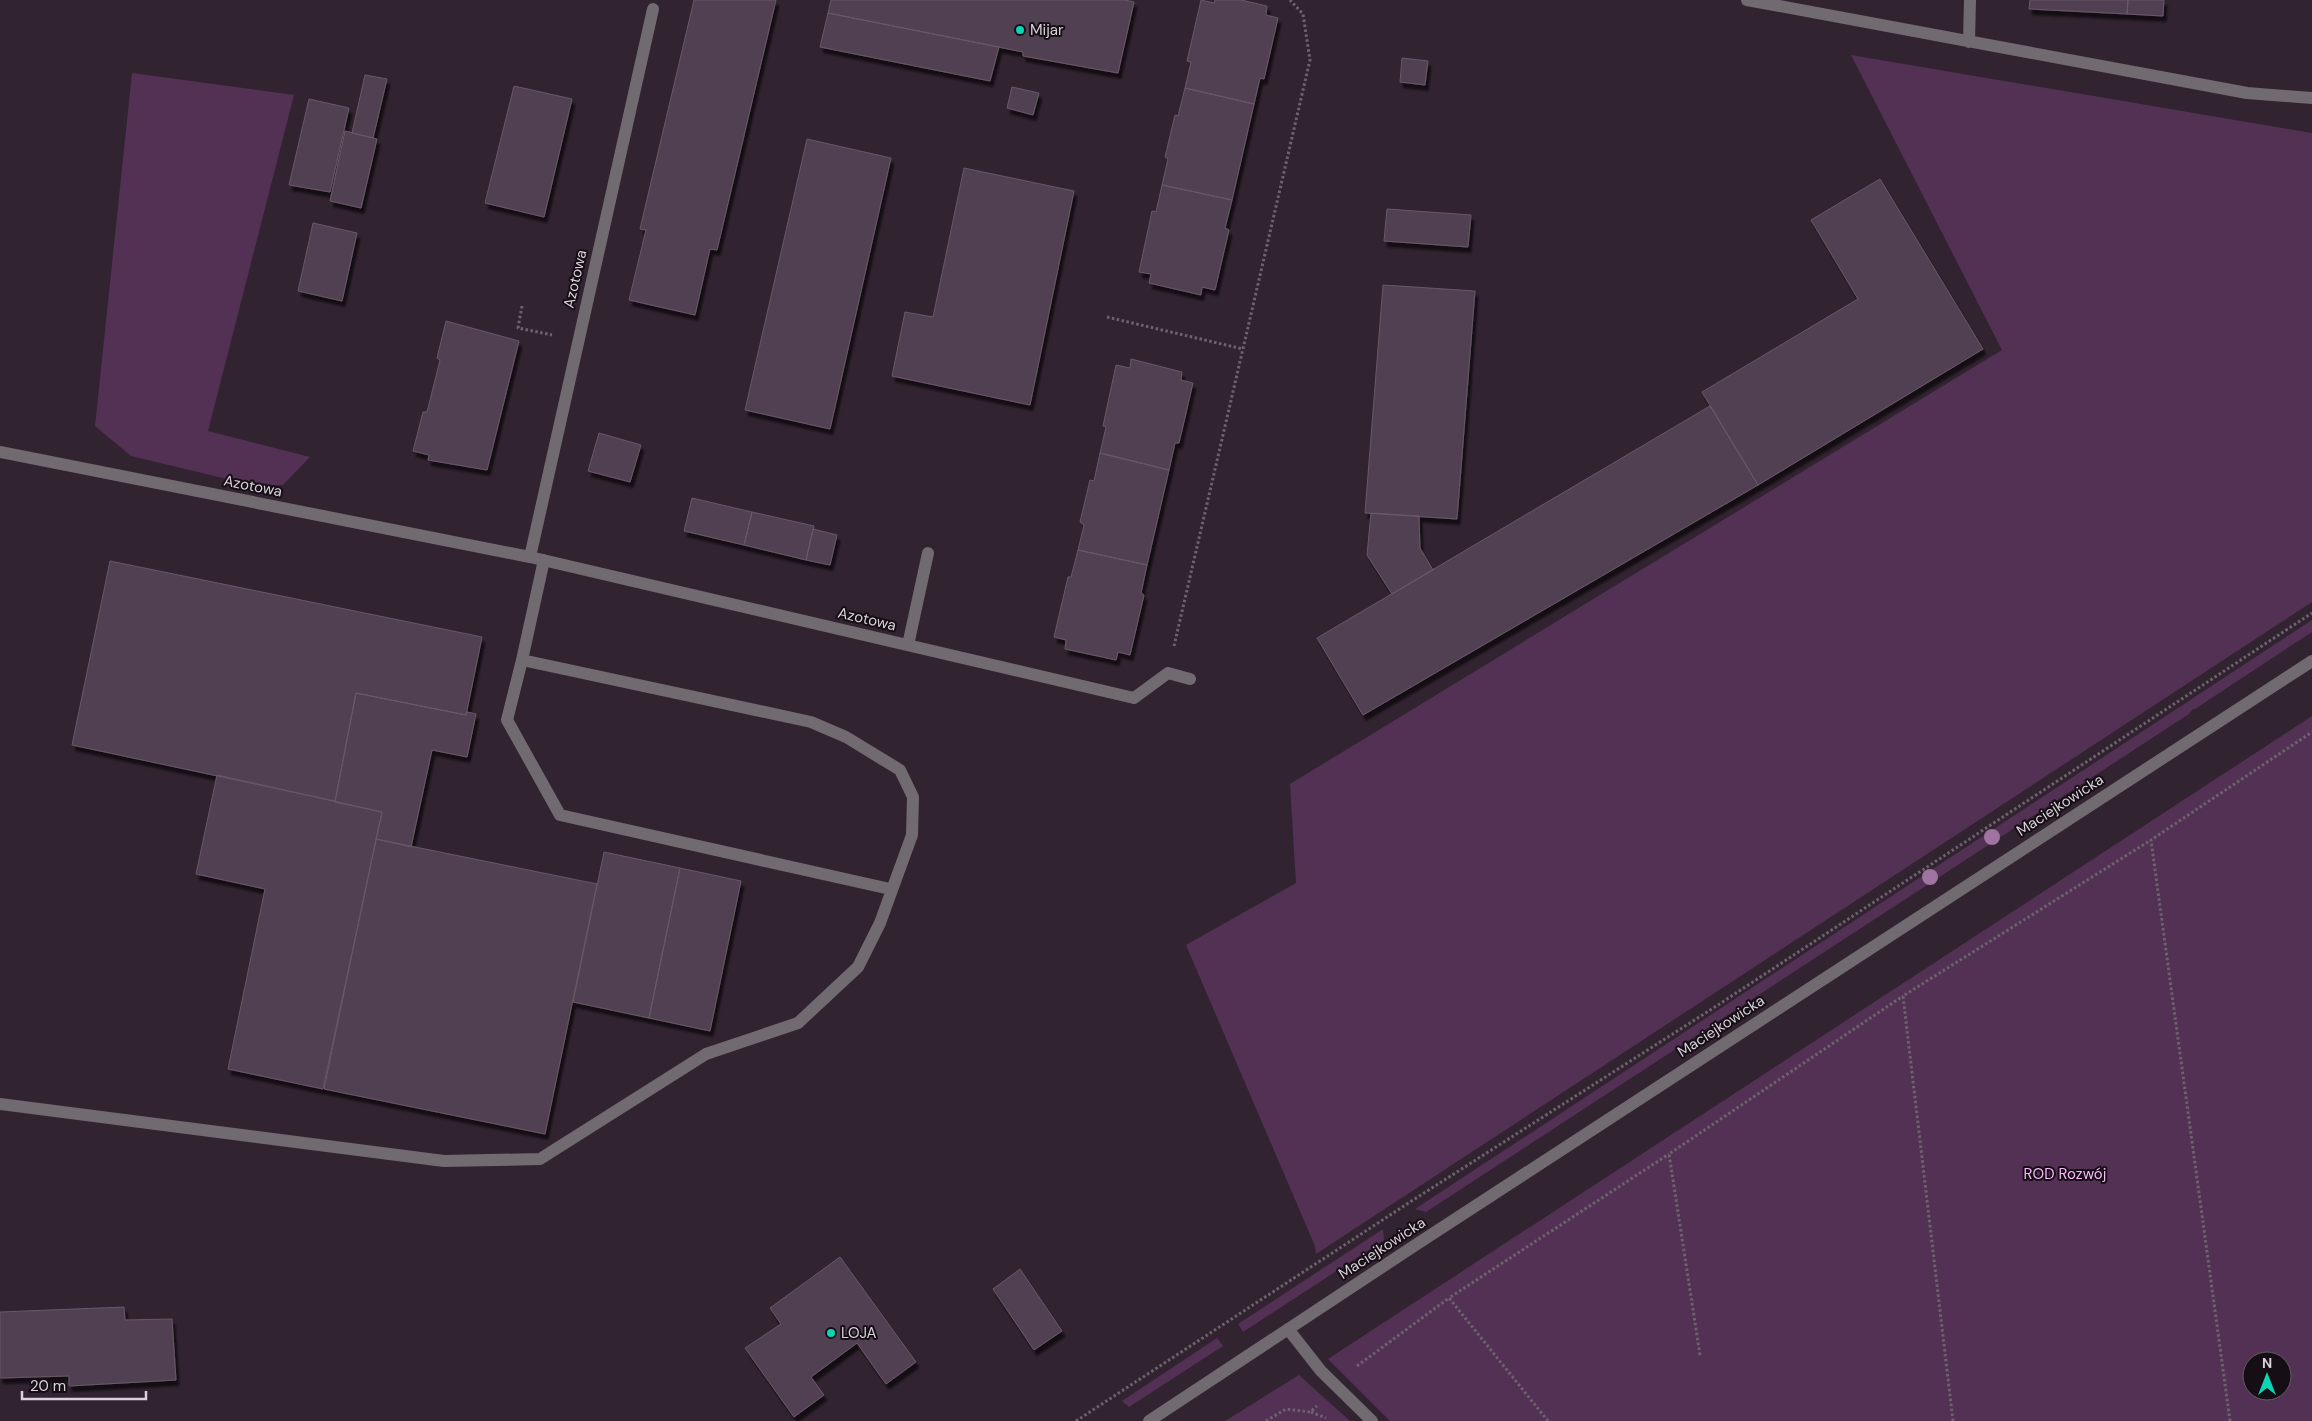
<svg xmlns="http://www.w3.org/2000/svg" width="2312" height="1421" viewBox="0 0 2312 1421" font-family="'DM Sans',sans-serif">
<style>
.green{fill:#533154;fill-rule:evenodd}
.building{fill:#514151;stroke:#695868;filter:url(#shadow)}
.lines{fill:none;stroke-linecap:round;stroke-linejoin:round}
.path{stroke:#6f626f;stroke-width:3;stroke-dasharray:2.5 2.5;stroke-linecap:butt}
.minor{stroke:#716a71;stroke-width:12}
.tree{fill:#a074a0}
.poi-dot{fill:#0ad5b5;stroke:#150f15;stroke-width:2}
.labels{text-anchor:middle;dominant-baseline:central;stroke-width:4;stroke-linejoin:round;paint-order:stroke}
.poi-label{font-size:15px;fill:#dbd1db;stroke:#150f15;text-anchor:start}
.street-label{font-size:15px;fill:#dbd1db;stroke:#150f15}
.park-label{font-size:15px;fill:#fab6fa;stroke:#150f15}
</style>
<defs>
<filter id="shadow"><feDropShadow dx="3" dy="5.5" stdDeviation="1" flood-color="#0009"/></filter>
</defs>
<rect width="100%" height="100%" fill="#322331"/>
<!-- green -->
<path class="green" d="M1851,55L2312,133V602L1316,1254L1315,1246L1186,945L1296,883L1290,784L2002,350Z
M132,73L294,95L208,431L310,457L283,485H252L131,456L95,426Z
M2312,620V632L2195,709H2193L2189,714L1426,1212L1415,1209Z
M2312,716V1421H1390L1328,1359ZM2252,1361H2282V1391H2252Z
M1383,1229L1384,1240L1243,1332L1238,1324Z
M1217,1338L1223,1346L1129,1407L1122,1401Z
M1299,1375L1350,1421H1225Z"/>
<!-- building -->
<path class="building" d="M694,0H776L717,250L710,249L695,315L629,300L646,230L640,229Z
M831,0H1125L1134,2L1118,73L1023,56V52L828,13Z
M1201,0L1214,3L1215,0H1241L1267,6L1266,15L1278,18L1264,79L1260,78L1254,104L1185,88L1191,62L1187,61Z
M2030,0H2128L2127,14L2029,9Z
M2128,0H2164L2163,16L2127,14Z
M828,13L999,47L990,81L820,47Z
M1402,58L1428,61L1425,85L1400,82Z
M365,75L387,79L373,138L352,133Z
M514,86L572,99L544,217L485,203Z
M1012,87L1039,93L1033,115L1007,108Z
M1185,88L1254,104L1232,200L1162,185L1168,159L1165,157L1175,115L1178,116Z
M309,99L349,108L330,192L289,185Z
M345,131L377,139L361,208L330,201Z
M807,139L891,158L830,429L745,410Z
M964,168L1074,191L1030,405L892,376L905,312L933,317Z
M1880,179L1983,349L1758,485L1702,392L1858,299L1811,220Z
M1162,185L1232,200L1225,228L1229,230L1215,290L1202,287L1201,295L1149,283L1151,274L1139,272L1152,211L1156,212Z
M1387,209L1471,215L1468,247L1384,241Z
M313,223L357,233L342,301L298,291Z
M1383,285L1475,291L1457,519L1365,513Z
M446,321L519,341L487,470L428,460L429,455L413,451L423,412H427L440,360L437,358Z
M1131,359L1182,372L1181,380L1193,383L1179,443H1175L1169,470L1100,453L1106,427L1103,426L1116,365L1130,368Z
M1710,406L1758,485L1363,715L1317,638Z
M599,433L641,445L630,482L588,471Z
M1100,453L1169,470L1147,565L1078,550L1084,525L1080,522L1090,480L1094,481Z
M692,498L752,512L744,545L684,531Z
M752,512L814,526L806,560L744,545Z
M1371,513L1419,516L1420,548L1433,570L1392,594L1367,555Z
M813,529L837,535L830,565L806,560Z
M1078,550L1147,565L1141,593L1144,595L1130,655L1118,652L1116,660L1065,649L1066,640L1054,637L1068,577H1071Z
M110,561L482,637L466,715L356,693L335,801L72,745Z
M356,693L466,715L467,712L476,714L467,757L432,750L411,847L376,839L382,812L335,802Z
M217,775L382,812L323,1089L228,1069L265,889L196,874Z
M376,839L597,884L545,1134L324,1089Z
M604,852L680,868L649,1018L573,1002Z
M680,868L741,881L710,1031L649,1018Z
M840,1257L916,1362L886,1384L857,1343L811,1377L824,1395L794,1417L745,1348L781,1324L770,1308Z
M1020,1269L1062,1331L1034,1350L993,1289Z
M124,1307L125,1320L172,1319L176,1380L69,1386V1376L0,1378V1312Z"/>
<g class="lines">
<!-- path -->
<path class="path" d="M522,306L518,328L552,335
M1107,317L1243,349
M1174,646L1310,60L1303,14L1290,0
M1700,1355L1669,1154L1903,996
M1357,1366L1449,1298
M1311,1412L1326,1418
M1076,1421L1410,1202L1718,1005L2312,613
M1266,1421L1286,1409L1310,1412L1317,1406
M1548,1421L1449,1298L1669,1154
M1953,1421L1903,996L2151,840
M2230,1421L2151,840L2312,732"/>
<!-- minor -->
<path class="minor" d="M1747,0L2247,93L2312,98
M1969,42L1970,0
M0,452L530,557L1134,698L1168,673L1190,679
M530,557L653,9
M908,645L928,553
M522,660L507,720L560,815L890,889
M0,1104L444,1161L540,1159L706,1054L798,1023L858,967L880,923L912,835L913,797L900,770L846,737L811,722L522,660L544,560
M1288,1329L1321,1371L1372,1421
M1149,1421L1417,1244L2312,661"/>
</g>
<!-- trees -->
<g class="tree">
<circle cx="1992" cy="837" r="8"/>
<circle cx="1930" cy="877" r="8"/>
</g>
<!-- markers -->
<g class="poi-dot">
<circle cx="1020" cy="30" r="5"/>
<circle cx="831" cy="1333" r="5"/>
</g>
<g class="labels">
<!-- poi labels -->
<g class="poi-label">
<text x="1030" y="30">Mijar</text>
<text x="841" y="1333">LOJA</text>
</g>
<!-- street labels -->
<g class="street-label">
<text transform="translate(575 279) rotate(-77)">Azotowa</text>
<text transform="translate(253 486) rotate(11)">Azotowa</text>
<text transform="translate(867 619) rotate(13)">Azotowa</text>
<text transform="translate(2060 805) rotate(-33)">Maciejkowicka</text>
<text transform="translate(1721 1026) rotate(-33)">Maciejkowicka</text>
<text transform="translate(1382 1248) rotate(-33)">Maciejkowicka</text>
</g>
<!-- park labels -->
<g class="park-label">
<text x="2065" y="1174">ROD Rozwój</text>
</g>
</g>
<!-- north arrow -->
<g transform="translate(2267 1376)"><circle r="24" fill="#150f15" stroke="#645d64"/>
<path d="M0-4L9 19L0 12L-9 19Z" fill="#0ad5b5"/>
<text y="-8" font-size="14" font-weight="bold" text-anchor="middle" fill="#dbd1db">N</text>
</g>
<!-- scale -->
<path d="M22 1391v8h124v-8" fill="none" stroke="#dbd1db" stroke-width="2.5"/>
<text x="30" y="1391" font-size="15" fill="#dbd1db" stroke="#150f15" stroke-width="4" paint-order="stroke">20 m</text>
</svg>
